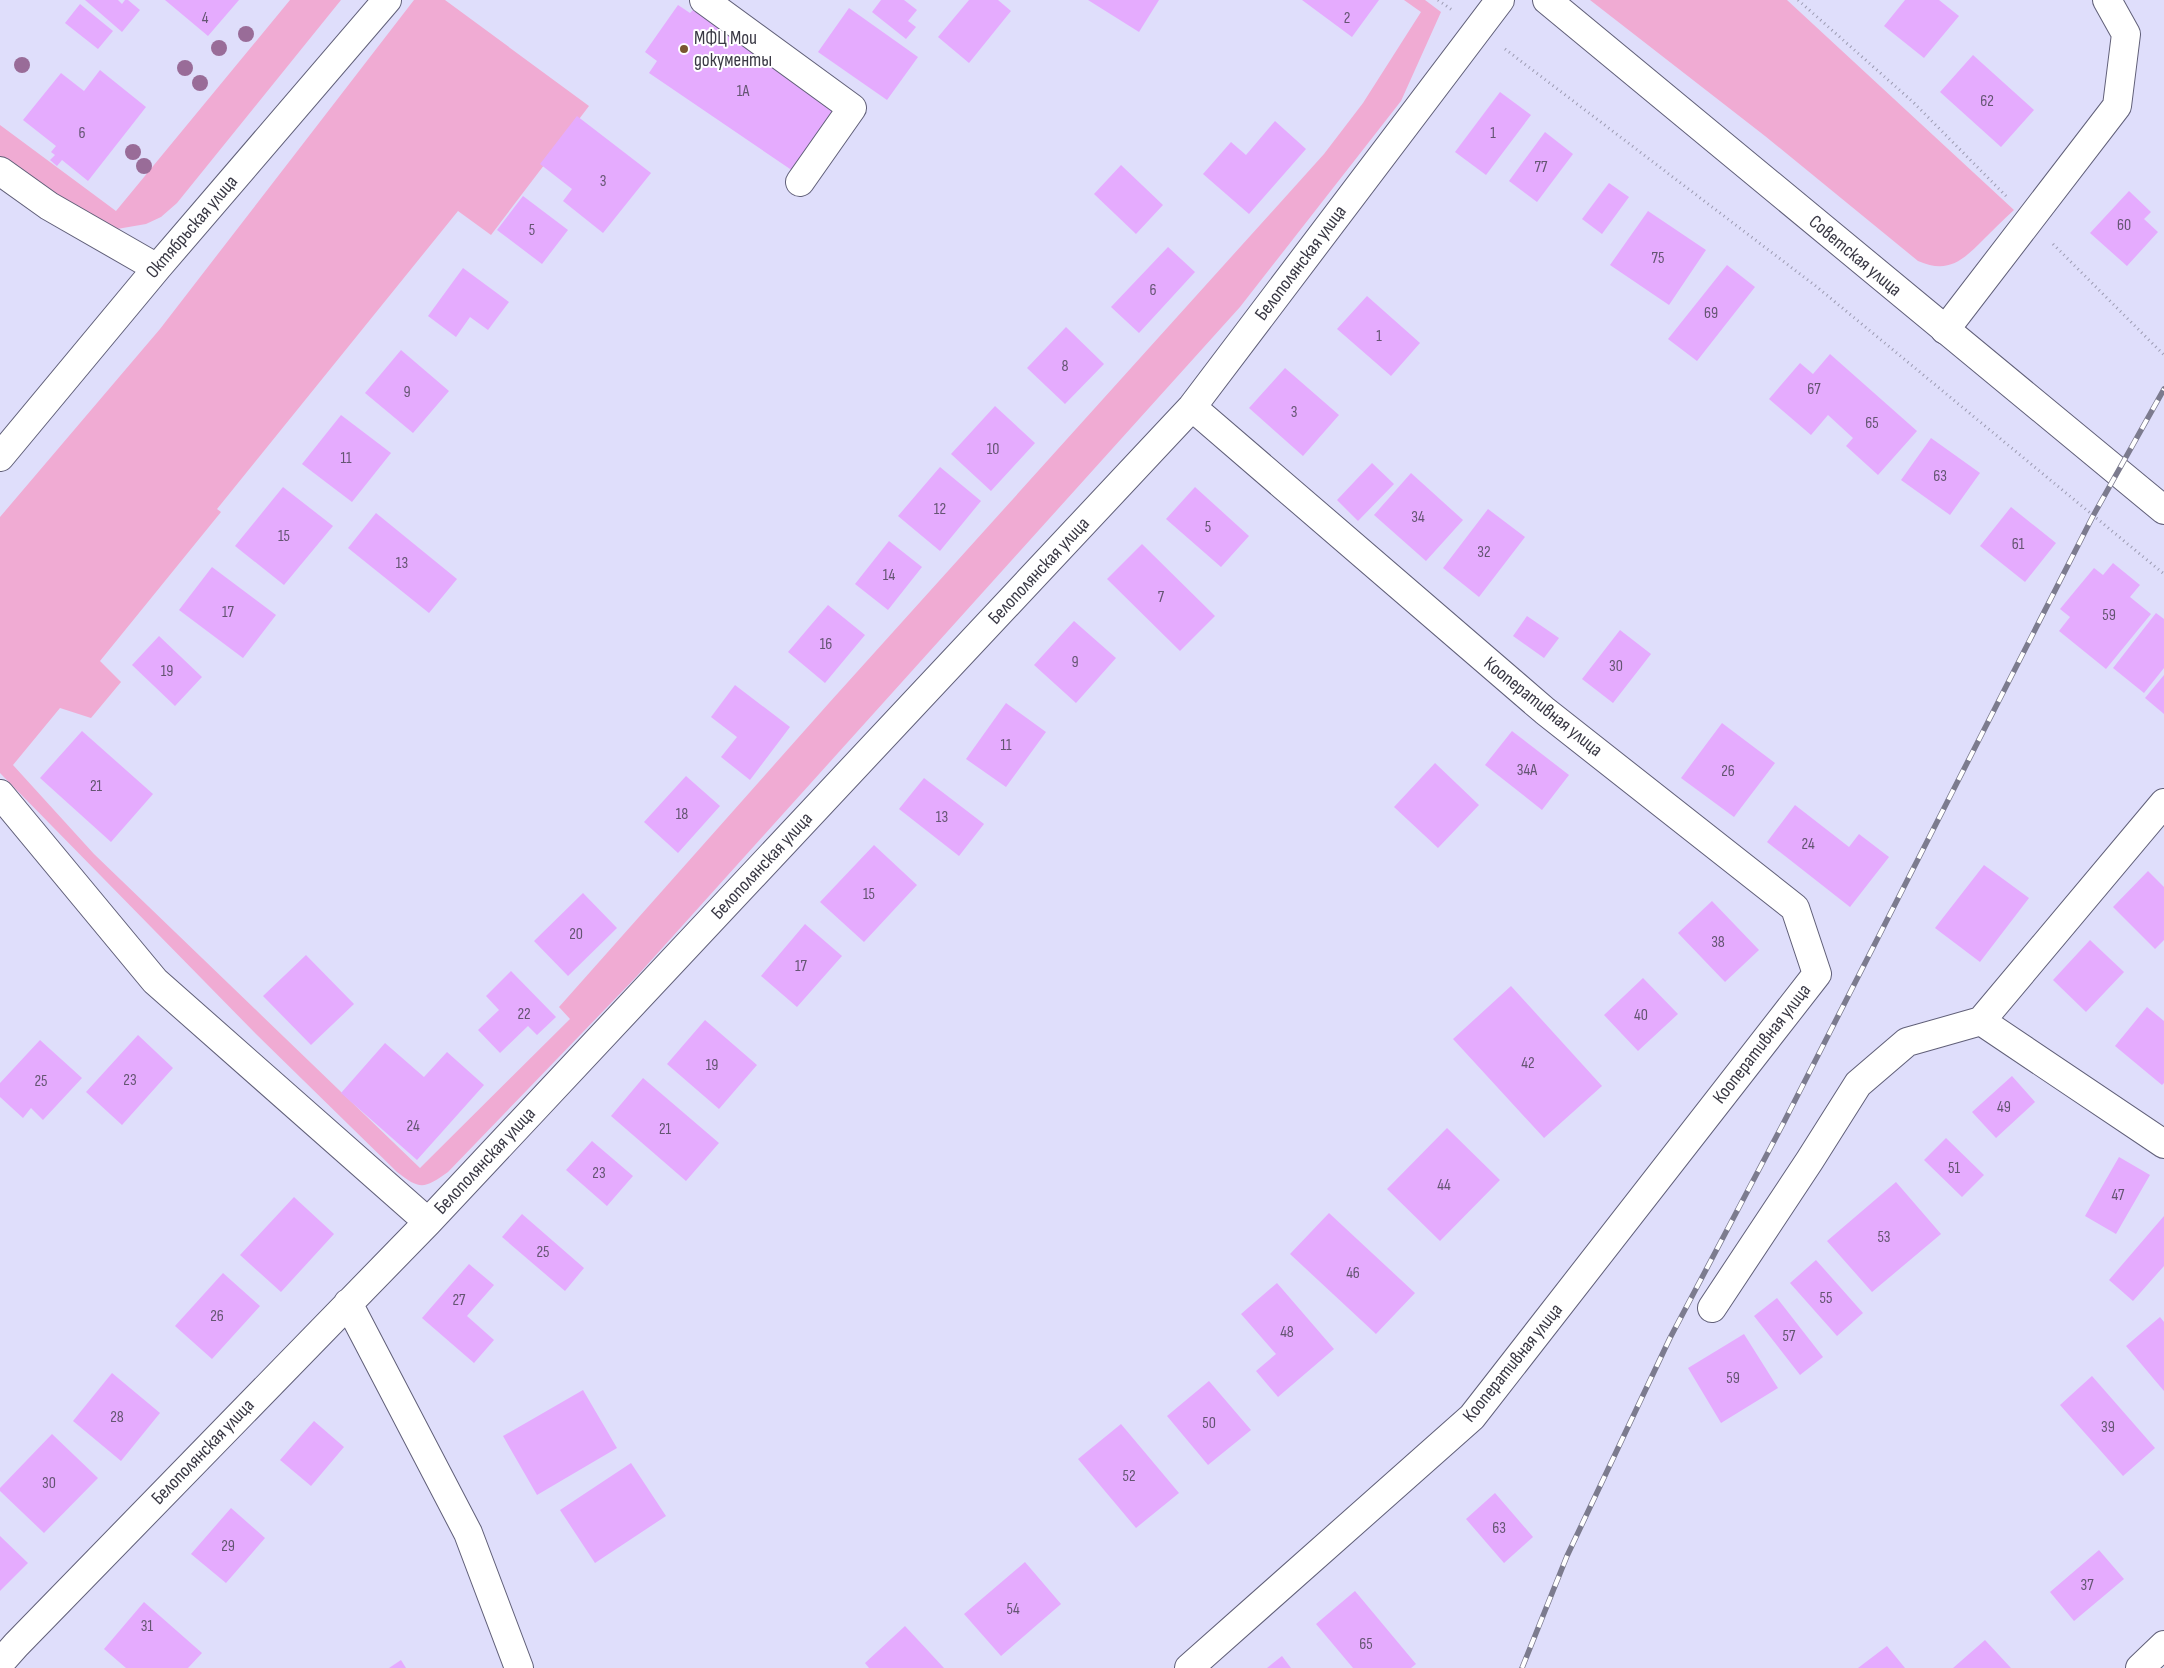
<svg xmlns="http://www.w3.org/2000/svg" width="2164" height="1668" viewBox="0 0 2164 1668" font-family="'Sofia Sans Condensed',sans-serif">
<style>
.green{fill:#f0abd3}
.building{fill:#e5abfe}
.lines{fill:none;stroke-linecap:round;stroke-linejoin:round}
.minor-casing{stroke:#605f78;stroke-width:30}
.major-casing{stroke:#605f78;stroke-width:30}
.path{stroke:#9c9bb2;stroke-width:3;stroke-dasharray:1 4;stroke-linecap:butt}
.minor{stroke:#fff;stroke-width:28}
.major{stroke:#fff;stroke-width:28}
.rail-casing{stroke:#7c7b8e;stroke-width:5.5}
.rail{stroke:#fff;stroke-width:4;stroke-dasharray:11;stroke-linecap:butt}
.tree{fill:#996c98}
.poi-dot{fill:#79562f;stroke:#fff;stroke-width:2}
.labels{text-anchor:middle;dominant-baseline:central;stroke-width:4;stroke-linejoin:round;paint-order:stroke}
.number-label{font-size:16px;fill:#645572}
.poi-label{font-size:19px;fill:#393844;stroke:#fff;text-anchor:start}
.street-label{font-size:19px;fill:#393844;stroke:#fff}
</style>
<rect width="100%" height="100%" fill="#dfdefb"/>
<!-- green -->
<path class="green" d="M290,0H341L177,203L161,217L146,224L117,229L40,185L0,157V125L116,211Z
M414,0H445L589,106L491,235L458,211L217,509L221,512L100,661L121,682L91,718L60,708L13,765L94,854L420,1168L570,1019L559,1007L829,703L1324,154L1363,103L1421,12L1404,0H1425L1441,12L1401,101L1240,307L637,976L448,1172C424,1189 420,1190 397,1172L256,1034L0,773V517L160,329Z
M1590,0H1787L2014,210C2003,220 1993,230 1983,240C1962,261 1948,274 1918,261L1765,136Z"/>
<!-- building -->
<path class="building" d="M85,0H118L122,4L125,0H128L140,10L122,32Z
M165,0H239L208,36Z
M881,0H904L917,10L908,21L916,27L906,39L872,12Z
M969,0H998L1011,11L969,63L938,37Z
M1088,0H1159L1139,32Z
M1302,0H1379L1352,37Z
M1905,0H1939L1959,16L1924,58L1884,26Z
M80,4L113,31L98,49L65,23Z
M678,5L690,13L693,10L837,108L793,171L649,73L657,61L645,52Z
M849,8L918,57L887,100L818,52Z
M1973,55L2034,110L2001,147L1940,92Z
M100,70L146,107L88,181L62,160L57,166L50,160L55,155L51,152L56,146L23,120L61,73L84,91Z
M1500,92L1531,115L1486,175L1455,152Z
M577,116L651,173L603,233L563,201L572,189L540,164Z
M1275,121L1306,149L1249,214L1203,174L1231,142L1246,155Z
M1545,132L1573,154L1537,202L1509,181Z
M1121,165L1163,205L1136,234L1094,194Z
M1609,183L1629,197L1602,234L1582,219Z
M2129,191L2151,212L2144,219L2158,232L2127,266L2090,233Z
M523,196L568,230L542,264L497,230Z
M1648,211L1706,250L1669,305L1610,265Z
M1168,247L1195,272L1139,333L1111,307Z
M1727,265L1755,287L1697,361L1668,339Z
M463,268L509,302L488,330L470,317L456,337L428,316Z
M1367,296L1420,343L1391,376L1337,329Z
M1066,327L1104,364L1065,404L1027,368Z
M401,350L449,391L413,433L365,393Z
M1830,354L1917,431L1878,475L1846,446L1853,438L1828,415L1811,435L1769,399L1800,363L1813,374Z
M1285,368L1339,415L1303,456L1249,408Z
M995,406L1035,443L991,491L951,454Z
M341,415L391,453L352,502L302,464Z
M1931,438L1980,473L1950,515L1901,480Z
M1372,463L1394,484L1358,521L1337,500Z
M940,467L981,501L940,551L898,516Z
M1411,473L1463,520L1426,561L1374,515Z
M283,487L333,526L284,585L235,546Z
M1195,487L1249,536L1221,567L1166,519Z
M2011,507L2056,543L2025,582L1980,546Z
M1488,509L1525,537L1479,597L1443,568Z
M376,513L457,579L429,613L348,548Z
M889,541L922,567L888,610L855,584Z
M1142,544L1215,616L1180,651L1107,579Z
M2113,563L2140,585L2130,597L2151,614L2106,669L2059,631L2070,617L2060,609L2094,568L2103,575Z
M212,567L276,615L243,658L179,610Z
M828,605L865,635L825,683L788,652Z
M2156,613L2164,619V668L2144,693L2113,668Z
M1527,616L1559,638L1544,658L1513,636Z
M1074,621L1116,658L1076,703L1034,665Z
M1620,630L1651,654L1613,703L1582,679Z
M159,636L202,677L175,706L132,665Z
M2164,675V714L2145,698Z
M735,685L790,727L750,780L721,757L737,737L711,717Z
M1006,703L1046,732L1006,787L966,759Z
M1722,723L1775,763L1734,817L1681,778Z
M82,731L153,794L111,842L40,778Z
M1512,731L1569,775L1542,810L1485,765Z
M1435,763L1479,805L1438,848L1394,807Z
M686,776L720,806L678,853L644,822Z
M924,778L984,824L959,856L899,809Z
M1795,805L1849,847L1859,834L1889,857L1850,907L1767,842Z
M874,845L917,885L864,942L820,902Z
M1984,865L2029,898L1980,962L1935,928Z
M2148,871L2164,887V940L2155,949L2113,907Z
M583,893L617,928L568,976L534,941Z
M1712,901L1759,950L1725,982L1678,933Z
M805,924L842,956L797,1007L761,976Z
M2090,940L2124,972L2086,1012L2053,980Z
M306,955L354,1004L311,1045L263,996Z
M511,971L556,1017L537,1035L528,1026L500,1053L478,1030L499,1010L486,996Z
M1643,978L1678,1014L1638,1051L1604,1015Z
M1511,986L1602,1086L1544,1138L1453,1039Z
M2147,1007L2164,1021V1083L2162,1085L2115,1046Z
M705,1020L757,1065L719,1109L667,1064Z
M138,1035L173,1068L122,1125L86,1092Z
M40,1040L82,1078L43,1120L31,1108L23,1118L0,1097V1083Z
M385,1043L424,1077L447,1052L484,1085L417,1160L341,1093Z
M2012,1076L2035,1102L1996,1138L1972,1112Z
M643,1078L719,1143L686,1181L611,1116Z
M1447,1128L1500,1180L1440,1241L1387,1189Z
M1946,1138L1984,1175L1962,1197L1924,1160Z
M592,1141L633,1176L607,1206L566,1170Z
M2119,1157L2150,1175L2116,1234L2085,1216Z
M1896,1182L1941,1234L1872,1292L1827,1241Z
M294,1197L334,1234L281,1292L240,1255Z
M1329,1213L1415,1293L1376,1334L1290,1254Z
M522,1214L584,1268L565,1291L502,1237Z
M2164,1216V1266L2133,1301L2109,1280Z
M1816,1260L1863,1313L1837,1336L1790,1283Z
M469,1264L494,1285L467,1316L494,1340L474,1363L422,1318Z
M223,1273L260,1306L212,1359L175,1326Z
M1277,1283L1334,1349L1278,1397L1256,1371L1276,1354L1241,1314Z
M1777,1298L1823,1357L1800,1375L1754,1316Z
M2160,1317L2164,1322V1391L2126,1346Z
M1744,1334L1778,1388L1721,1423L1688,1368Z
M112,1373L160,1413L121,1461L73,1421Z
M2092,1376L2155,1448L2123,1476L2060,1405Z
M1209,1381L1251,1430L1208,1465L1167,1416Z
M583,1390L617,1448L537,1495L503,1436Z
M314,1421L344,1447L311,1486L280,1460Z
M1121,1424L1179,1493L1136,1528L1078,1459Z
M52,1434L98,1478L44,1533L0,1491V1488Z
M631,1463L666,1516L595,1563L560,1510Z
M1495,1493L1533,1537L1504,1563L1466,1519Z
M231,1508L265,1538L226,1583L191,1554Z
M0,1536L28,1563L0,1591Z
M2099,1550L2124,1579L2074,1621L2050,1592Z
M1025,1562L1061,1604L1001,1656L964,1614Z
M1355,1591L1416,1664L1411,1668H1353L1316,1624Z
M144,1602L202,1653L188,1668H126L104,1649Z
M905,1626L944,1668H869L865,1663Z
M1985,1640L2011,1668H1953Z
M1887,1646L1905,1668H1858Z
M1282,1656L1291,1668H1267Z
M401,1660L406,1668H389Z"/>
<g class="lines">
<!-- minor casing -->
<g class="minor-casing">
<path id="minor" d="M704,0L852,108L800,182
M0,171L49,206L157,268
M1945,330L2117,106L2126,34L2107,0
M0,457L157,268L387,0
M0,794L155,981L428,1222
M1981,1021L2164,803
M1981,1021L2164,1144
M348,1303L468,1533L519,1668
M1712,1308L1810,1160L1858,1084L1907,1042L1981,1021
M0,1663L16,1645L428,1222L1192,407L1500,0
M1189,1668L1472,1417L1817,974L1795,908L1545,711L1192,407
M2140,1668L2164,1645"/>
</g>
<!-- major casing -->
<g class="major-casing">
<path id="major" d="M1547,0L2164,510"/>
</g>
<!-- path -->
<path class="path" d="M1438,0L1452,10
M1798,0L1913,102L2007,197
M1505,49L1817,287L2164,574
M2053,244L2164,355"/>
<!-- minor -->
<use href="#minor" class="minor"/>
<!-- major -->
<use href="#major" class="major"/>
<!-- rail casing -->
<g class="rail-casing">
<path id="rail" d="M1522,1668L1567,1556L1670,1338L1784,1122L2093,516L2164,389"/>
</g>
<!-- rail -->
<use href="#rail" class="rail"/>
</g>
<!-- trees -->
<g class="tree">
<circle cx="246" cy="34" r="8"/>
<circle cx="219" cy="48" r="8"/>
<circle cx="22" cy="65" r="8"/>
<circle cx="185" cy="68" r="8"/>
<circle cx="200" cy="83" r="8"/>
<circle cx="133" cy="152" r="8"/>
<circle cx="144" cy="166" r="8"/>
</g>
<!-- markers -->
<circle class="poi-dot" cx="684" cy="49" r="5"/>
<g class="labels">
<!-- number labels -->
<g class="number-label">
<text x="205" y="18">4</text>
<text x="1347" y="18">2</text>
<text x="743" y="91">1А</text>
<text x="1987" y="101">62</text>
<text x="82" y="133">6</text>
<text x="1493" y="133">1</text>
<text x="1541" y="167">77</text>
<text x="603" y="181">3</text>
<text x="2124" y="225">60</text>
<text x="532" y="230">5</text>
<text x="1658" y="258">75</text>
<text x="1153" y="290">6</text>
<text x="1711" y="313">69</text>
<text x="1379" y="336">1</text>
<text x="1065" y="366">8</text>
<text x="1814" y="389">67</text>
<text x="407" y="392">9</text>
<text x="1294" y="412">3</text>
<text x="1872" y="423">65</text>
<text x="993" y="449">10</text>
<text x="346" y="458">11</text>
<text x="1940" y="476">63</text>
<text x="940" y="509">12</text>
<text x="1418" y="517">34</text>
<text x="1208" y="527">5</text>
<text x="284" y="536">15</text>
<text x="2018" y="544">61</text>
<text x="1484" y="552">32</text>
<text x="402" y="563">13</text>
<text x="889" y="575">14</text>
<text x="1161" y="597">7</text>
<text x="228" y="612">17</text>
<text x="2109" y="615">59</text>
<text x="826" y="644">16</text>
<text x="1075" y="662">9</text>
<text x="1616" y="666">30</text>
<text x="167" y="671">19</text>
<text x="1006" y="745">11</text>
<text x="1527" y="770">34А</text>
<text x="1728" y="771">26</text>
<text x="96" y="786">21</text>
<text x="682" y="814">18</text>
<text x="942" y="817">13</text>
<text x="1808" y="844">24</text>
<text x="869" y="894">15</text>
<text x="576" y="934">20</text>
<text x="1718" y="942">38</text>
<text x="801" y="966">17</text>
<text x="524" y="1014">22</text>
<text x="1641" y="1015">40</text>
<text x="1528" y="1063">42</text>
<text x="712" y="1065">19</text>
<text x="130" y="1080">23</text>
<text x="41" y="1081">25</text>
<text x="2004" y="1107">49</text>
<text x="413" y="1126">24</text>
<text x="665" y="1129">21</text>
<text x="1954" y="1168">51</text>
<text x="599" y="1173">23</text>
<text x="1444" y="1185">44</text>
<text x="2118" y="1195">47</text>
<text x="1884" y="1237">53</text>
<text x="543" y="1252">25</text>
<text x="1353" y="1273">46</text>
<text x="1826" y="1298">55</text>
<text x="459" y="1300">27</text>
<text x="217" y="1316">26</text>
<text x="1287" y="1332">48</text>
<text x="1789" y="1336">57</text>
<text x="1733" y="1378">59</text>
<text x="117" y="1417">28</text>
<text x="1209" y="1423">50</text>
<text x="2108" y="1427">39</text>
<text x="1129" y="1476">52</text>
<text x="49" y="1483">30</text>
<text x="1499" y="1528">63</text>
<text x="228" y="1546">29</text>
<text x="2087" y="1585">37</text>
<text x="1013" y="1609">54</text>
<text x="147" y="1626">31</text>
<text x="1366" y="1644">65</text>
</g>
<!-- poi labels -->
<g class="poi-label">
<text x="694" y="38">МФЦ Мои<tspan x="694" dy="22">документы</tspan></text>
</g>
<!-- street labels -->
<g class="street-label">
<text transform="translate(192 227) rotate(-49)">Октябрьская улица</text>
<text transform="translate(1855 256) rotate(40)">Советская улица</text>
<text transform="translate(1301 263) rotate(-53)">Белополянская улица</text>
<text transform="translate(1039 571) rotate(-47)">Белополянская улица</text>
<text transform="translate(1543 707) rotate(39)">Кооперативная улица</text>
<text transform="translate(762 866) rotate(-47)">Белополянская улица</text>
<text transform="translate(1762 1044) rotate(-52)">Кооперативная улица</text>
<text transform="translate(485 1161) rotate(-47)">Белополянская улица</text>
<text transform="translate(1513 1363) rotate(-51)">Кооперативная улица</text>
<text transform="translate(203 1452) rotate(-46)">Белополянская улица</text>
</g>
</g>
</svg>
